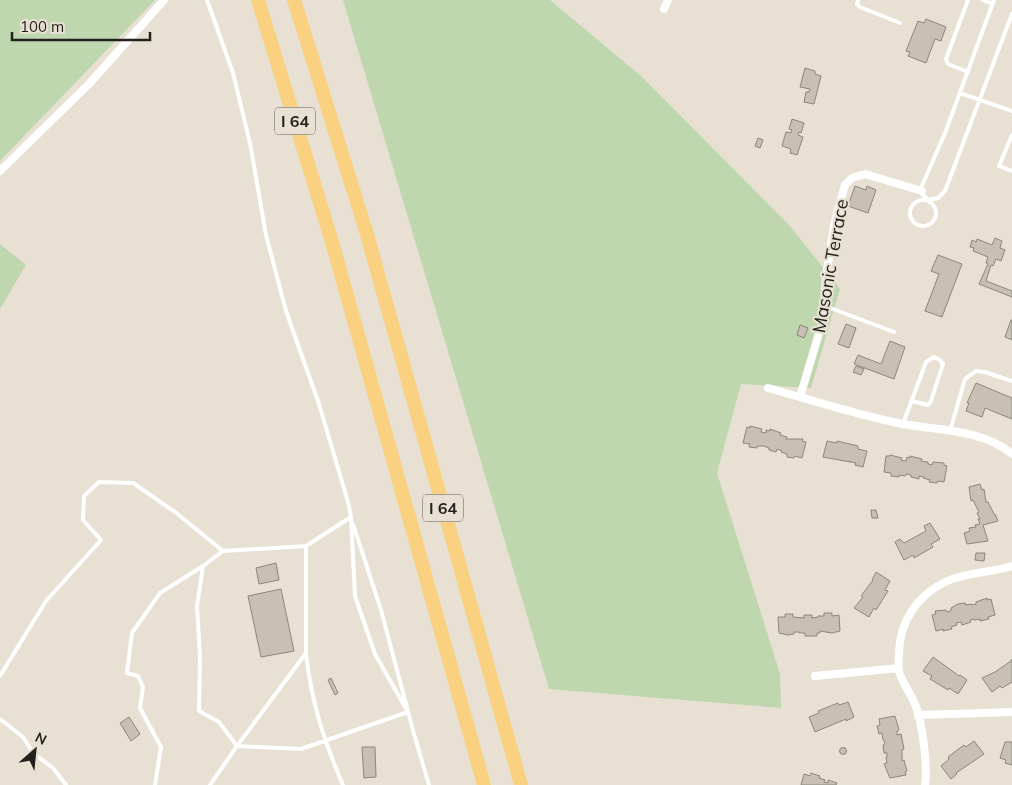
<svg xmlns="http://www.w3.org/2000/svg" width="1012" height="785" viewBox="0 0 1012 785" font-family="Mulish,sans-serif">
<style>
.green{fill:#bed7af}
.building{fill:#c7c0b3;stroke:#8d867a}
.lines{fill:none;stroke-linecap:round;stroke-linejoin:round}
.service{stroke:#fff;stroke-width:4}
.minor{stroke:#fff;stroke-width:8}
.motorway{stroke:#f9d181;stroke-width:14}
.labels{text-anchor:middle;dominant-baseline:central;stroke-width:4.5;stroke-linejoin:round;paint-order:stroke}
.shield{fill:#e7e0d3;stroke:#5e5a53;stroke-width:1}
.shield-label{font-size:16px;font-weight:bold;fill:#23211c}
.street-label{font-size:18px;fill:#23211c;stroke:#e7e0d3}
</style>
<rect width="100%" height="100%" fill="#e7e0d3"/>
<!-- green -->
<path class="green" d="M0,0H155L0,161Z
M343,0H550L641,76L790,226L840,289L811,388L741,384L717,473L780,674L781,708L549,689Z
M0,244L26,265L0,309Z"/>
<!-- building -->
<path class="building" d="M926,19L946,27L941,41L935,39L926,63L908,56L910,52L906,51L918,21L924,23Z
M805,68L815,71V74L821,76L814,104L804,102L806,92H809L810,89L800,87Z
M792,119L804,123L801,133L799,132L798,135L803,137L797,155L790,153L791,149L782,146L786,132L791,133L792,130L789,129Z
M758,138L763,140L760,148L755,146Z
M855,186L866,190L867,186L876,190L868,213L848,206Z
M995,238L1002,241L1000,248L1005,250L1001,261L996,259L993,266L991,265L986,281L1012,291V297L979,284L988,264L986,263L988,257L973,251L974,248L970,247L972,240L976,242L977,239L992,245Z
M938,255L962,264L942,317L925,311L939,274L931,271Z
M1011,320H1012V340L1005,337Z
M846,324L856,328L849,348L838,344Z
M800,325L808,328L804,338L797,335Z
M890,341L905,347L894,379L854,364L858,355L881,364Z
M856,366L864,369L861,375L853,372Z
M976,383L1012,398V419L985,408L982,417L966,411L969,403H967Z
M750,426L762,429L761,432L766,433V430L770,431V429L781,433L780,435L787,437L786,439H803L802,441L806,442L802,458L795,456L794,458L787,457V454L781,452L782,451L777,449L776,452L769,450V448L764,446H757V448L749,447L750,444L743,443L747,427L750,428Z
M827,441L837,443V441L858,446V449L867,451L863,467L855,465L856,463L823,457Z
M890,455L902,458L901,460L906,461L907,457L910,458V456L922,459L921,461L928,462V464L932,465L933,462L944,463V465L947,466L944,482L938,481L937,483L929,482L930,480L923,478L924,477L919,476V479L911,477V475L906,474L905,476L899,475V477L891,476V473L884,472L886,456H890Z
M980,484L982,490L984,489L986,502H988L994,514H995L998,521L983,525L988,541L967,544L964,533L970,531L969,528L976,527L975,525L980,524L978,519H980L977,513L979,512L973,500L971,501L969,487Z
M871,510H876L878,518H872Z
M930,523L940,539L931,544L933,547L914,558L913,555L904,560L895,542L900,539L904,543L926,531L924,526Z
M976,553H985L984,561L975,560Z
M276,563L279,580L259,584L256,568Z
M876,572L890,581L885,590L888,591L876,610L874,608L869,617L854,608L863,597L861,596L873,580H872Z
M281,589L294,651L261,657L248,596Z
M987,598V600L991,599L995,615L988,617L989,619L980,621V619L974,620V619L970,620L971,622L962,625L961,622L956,623L957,625L951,627L952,629L943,631V629L936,631L932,615L936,614L935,611L946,610L947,612L951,611V608L958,604L965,603L966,605L972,604V605L976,604V602Z
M824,613H832V616L839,615L840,631L832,633L820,631V633H817V636H805V633H799V632H794V634L788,635L779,633L778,617H785V614H793V617L804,618V615H812V618L818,617V616H824Z
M933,657L959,676L960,675L967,680L958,694L949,688L948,690L930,679L932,676L923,671Z
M1012,659V682L1002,688L1000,686L992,692L982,678L995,672L1011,661Z
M331,678L338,693L335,695L328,680Z
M848,702L854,717L846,721V719L815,732L809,717L819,713L818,711L838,703L839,705Z
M895,716L899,730L897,731V735L901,734L904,749L902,750V761L904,760L907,771L905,772L906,775L890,778L884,764L887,763L886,757H887V753H884L883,745L885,744L884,740H883L882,733L879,734L877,726L880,725L879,719Z
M129,717L140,734L131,741L120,723Z
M974,741L984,754L956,773L957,774L951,779L941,766L949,759L948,757L964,745L966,747Z
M1005,742H1012V765L1005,763L1006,760L1000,758Z
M362,747H375L376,777L364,778Z
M839.5 751a3.5 3.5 0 1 1 7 0a3.5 3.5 0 1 1-7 0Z
M811,773L820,776L819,778L825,780L824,782L828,783V780L837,783L836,785H801L804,774L810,776Z"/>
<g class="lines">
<!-- service -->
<path class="service" d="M207,0L233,73L250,143L266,235L286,311L319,404L348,502L351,517L306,546V653C311,701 324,741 343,785
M858,0L857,4L860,7L900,23
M968,0L946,59L948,64L968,72
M983,0L993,4
M994,0L945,133L921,188L922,194L928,200L938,198L945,191L1012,14
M960,93L1012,111
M1012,135L999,166L1012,171
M910 213a13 13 0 1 1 26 0a13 13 0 1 1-26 0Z
M825,306L894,332
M903,424L926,362L934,357L940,360L943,364L931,401L928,405L912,401
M950,431L965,379L976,371L985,372L1012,381
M353,524L381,610L414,734L429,785
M0,676L46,601L101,540L83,520L84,496L99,482L133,483L175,512L223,551
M0,719L23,737L33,753L53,768L66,785
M237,746L301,749L408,712L375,654L355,596L351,517
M237,746L306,653
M155,785L161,747L140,708L143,687L138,676L127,673L132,633L160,593L203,566
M210,785L237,746L219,722L199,711L200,657L197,606L203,566L223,551L306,546"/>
<!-- minor -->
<path class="minor" d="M664,9L668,0
M0,171L89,84L164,0
M768,388C811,400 854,414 898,423C936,431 981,428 1012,454
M800,397L823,320L826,276L835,221L845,185L852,178L865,174L922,191
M815,676L899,668
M918,715L1012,712
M925,785C928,766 922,719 914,702C910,692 901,681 899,671C898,665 899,658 899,652C900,621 917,596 945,582C966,572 990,573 1012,566"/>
<!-- motorway -->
<path class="motorway" d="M258,0L332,242L484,785
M294,0L366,231L521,785"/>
</g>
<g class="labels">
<!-- shield labels -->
<g class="shield">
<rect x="275" y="107.5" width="40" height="27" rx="4"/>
<rect x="423" y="494.5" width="40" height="27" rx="4"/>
</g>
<g class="shield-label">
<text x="295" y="121">I 64</text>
<text x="443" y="508">I 64</text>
</g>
<!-- street labels -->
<g class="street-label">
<text transform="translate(830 266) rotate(-80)">Masonic Terrace</text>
</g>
</g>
<!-- north arrow -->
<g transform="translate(35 750) rotate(27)" stroke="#e7e0d3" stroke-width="4" paint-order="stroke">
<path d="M0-4L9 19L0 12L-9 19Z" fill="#23211c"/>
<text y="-8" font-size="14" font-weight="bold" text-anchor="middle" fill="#23211c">N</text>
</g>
<!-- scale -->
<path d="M12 32v8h138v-8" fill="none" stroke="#23211c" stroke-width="2.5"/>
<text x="20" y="32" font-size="15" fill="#23211c" stroke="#e7e0d3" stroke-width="4" paint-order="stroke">100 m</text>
</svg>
